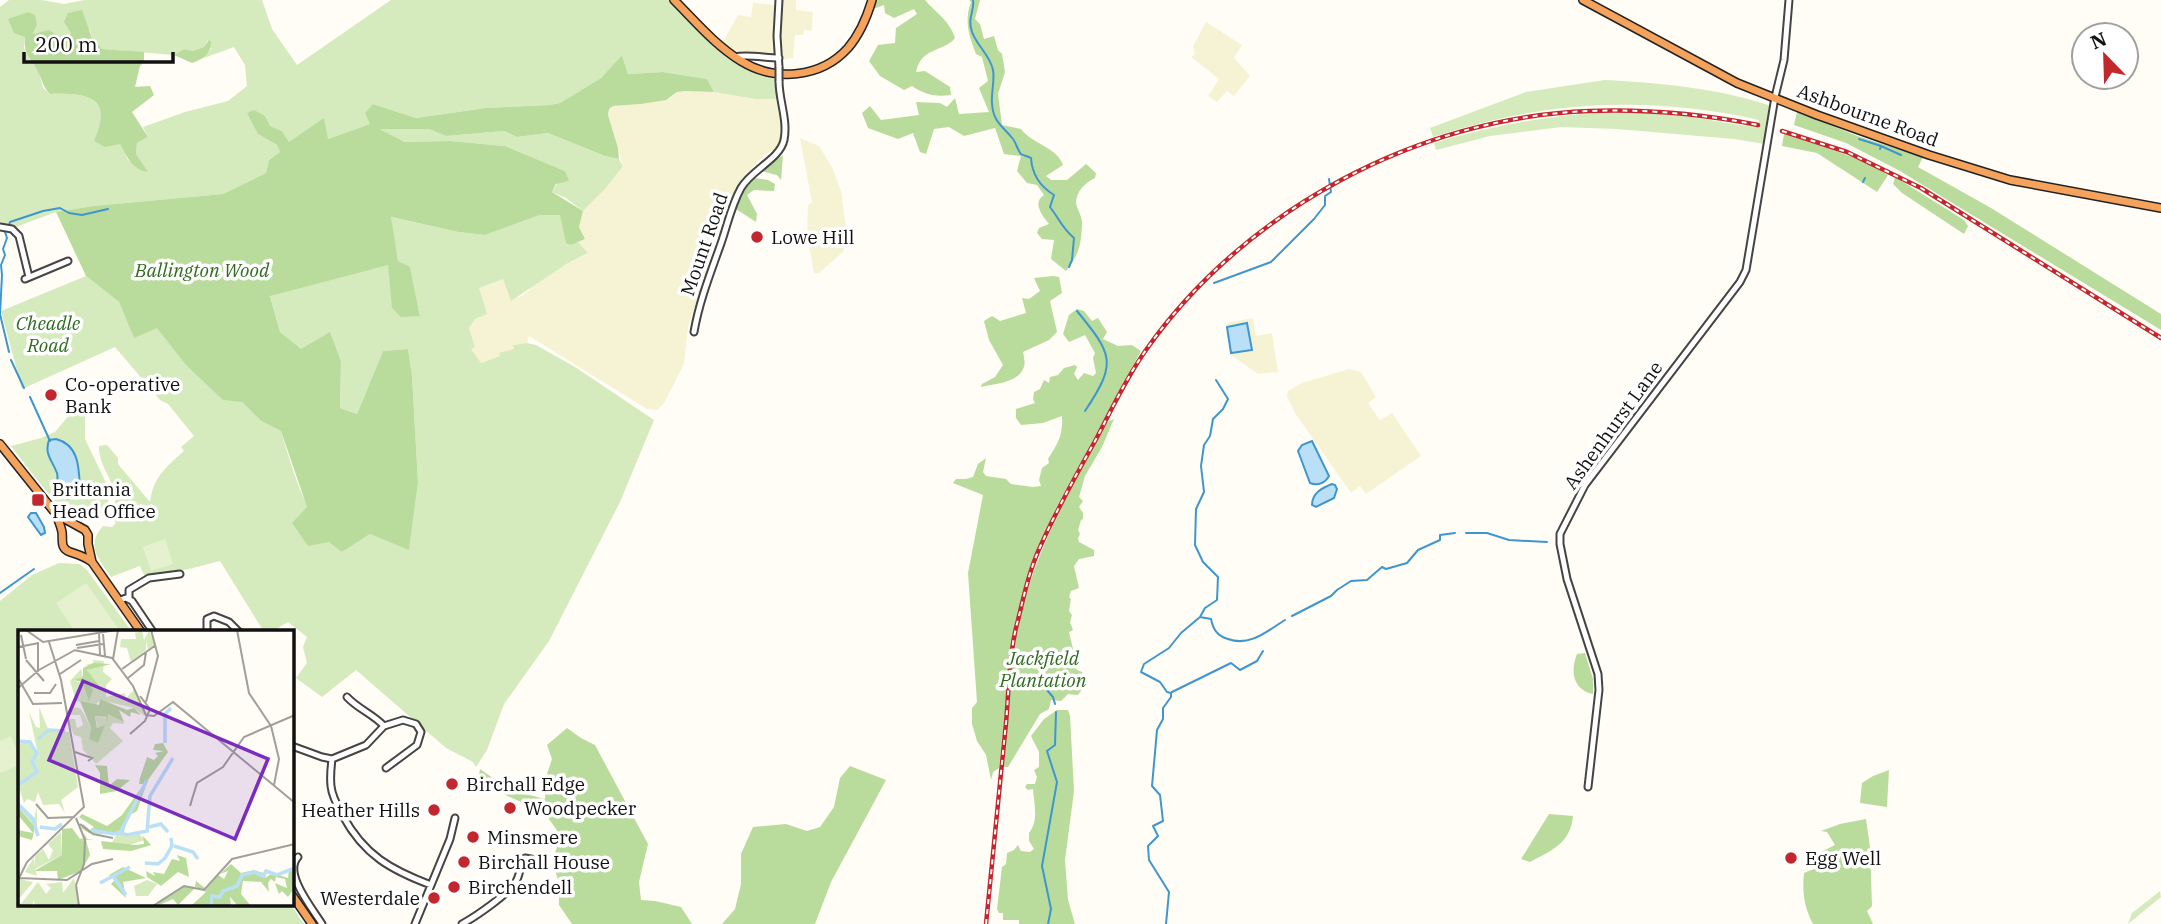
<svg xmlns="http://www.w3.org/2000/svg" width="2161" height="924" viewBox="0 0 2161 924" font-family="'IBM Plex Serif',serif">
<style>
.farmland{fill:#f6f3d4}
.green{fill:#d5ebbd;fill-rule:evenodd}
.forest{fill:#b9dc9c}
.pitch{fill:#e6f2cf}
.water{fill:#b9e0f7;stroke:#3f96cf;stroke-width:2}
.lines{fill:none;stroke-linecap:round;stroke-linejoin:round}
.stream{stroke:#3f96cf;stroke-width:2}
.minor-casing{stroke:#444;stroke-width:9}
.highway-casing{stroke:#222;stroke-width:10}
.minor{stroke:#fff;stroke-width:5}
.highway{stroke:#f5a25d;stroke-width:7}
.rail-casing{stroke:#c4262e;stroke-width:4.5}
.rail{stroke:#fff;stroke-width:2;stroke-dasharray:5;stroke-linecap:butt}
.minor-bridge-casing{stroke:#444;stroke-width:9;stroke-linecap:butt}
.minor-bridge{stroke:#fff;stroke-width:5}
.poi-dot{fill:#c4262e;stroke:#fff;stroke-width:2.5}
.labels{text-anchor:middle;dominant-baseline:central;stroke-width:7;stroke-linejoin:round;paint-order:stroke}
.street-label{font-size:19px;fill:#111;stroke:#fff}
.poi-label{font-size:19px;fill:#111;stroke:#fff;text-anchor:start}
.park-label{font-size:19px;font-style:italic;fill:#2f6b1f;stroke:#fff}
.inset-river{fill:none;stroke:#b9e0f7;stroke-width:3.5}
.inset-road{fill:none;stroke:#a09f9a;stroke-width:2}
.view{fill:#7b2cbf;fill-opacity:0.15;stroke:#7b2cbf;stroke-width:3.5}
.inset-edge{fill:none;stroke:#111;stroke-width:3.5}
</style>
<rect width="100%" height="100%" fill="#fffdf5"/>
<!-- farmland -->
<path class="farmland" d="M781,0H796V10L813,12L812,31L804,30L803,35H795L793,58L781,60L779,37Z
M753,3L777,5L776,61L744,58L722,43L738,15L751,17Z
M1206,22L1242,45L1234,58L1250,76L1234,96L1227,91L1217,102L1208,96L1219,79L1191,57L1195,54L1193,46Z
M685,91L714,92L755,99H779L781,121L780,142L777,148L764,155L741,180L732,197L719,237L716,240L688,327L684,364L664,403L657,410L647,409L529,336L527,343L513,345L514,349L500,353V356L480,363L470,348L475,347L469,328L475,319L478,288L503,279L511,300L522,296L538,282L568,263L587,254L578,242L585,239L579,227L583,211L605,189L623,166L608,115L609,109L613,106L641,104L671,98L677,92Z
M800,138L819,146L833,169L841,191L846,228L844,234V251L819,273H814L807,235L808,205L812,202Z
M1253,318L1256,336L1272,333L1278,372L1258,374L1231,355L1226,323Z
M1349,369L1361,372L1376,397L1368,403L1380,420L1392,413L1421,456L1366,494L1360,486L1351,493L1295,413L1287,396L1288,391L1302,383Z"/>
<!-- green -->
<path class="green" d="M9,0H41L64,4L85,0H262L272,29L297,65L391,0H669C702,34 729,66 776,79L779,99H755L714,92L707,79L663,72L628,74L622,55L601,78L560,103L549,105L486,108L416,118L373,104L370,124L328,139L289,142L282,131L270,126L258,134L277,145L280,152L269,160L266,173L223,194L93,206L56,212L16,227L11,225H4L0,222V7ZM27,12L34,15L37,25L33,35L67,42L71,33L90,30L92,38L102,49L174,55L184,49L191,51L204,47L208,40L211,49L204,58L234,47L245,65L247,86L228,101L185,112L143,127L148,137L137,143L136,154L147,172L128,160L120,144L100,127C107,91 76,94 50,94L43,88L39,72L30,60L24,48Z
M1605,80C1661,83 1718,88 1771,106L1765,144L1734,139L1617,129L1561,127L1490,136L1436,150L1434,143C1514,119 1600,106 1684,116C1708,119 1733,125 1758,127L1759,120C1647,95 1542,101 1433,137L1430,128L1526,92Z
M377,129H429L446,136L504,131L517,137L548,133L605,156L619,159L623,166L605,189L583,211L566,198L552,192L565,171L505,146L450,141L405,142Z
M539,214L561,215L567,242L571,245L578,242L588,253L568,263L511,301L503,279L479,288L487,314L475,319L469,328L475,347L471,349L481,363L500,356L499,353L514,349L513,345L527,343L536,345L575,367L654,420L620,502L549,641L504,704L487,750L476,767L473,762L446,748L356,670L322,697L296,678L307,663L303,647L307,637L288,622L271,632H264L220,561L189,569L145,577L140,566L111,577C99,559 85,546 103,526L112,527L116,523L111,517C111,509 117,503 115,495C112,478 98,463 99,446L107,445L118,458V464L150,502C154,476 165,468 184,451L181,447L194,436L168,404L160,400L115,347L22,389L1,311L86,276L119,302L134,337L157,327L185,364L242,402L261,421L281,431C294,474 306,522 342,552L370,534L409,549L418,483L412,376L408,349L383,351L357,414L340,408L341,361L330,333L301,350L280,332L270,295L389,264L420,316L410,268L398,261L390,217L458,232L485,235Z
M76,407L85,408V439L109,489C110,502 107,509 96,517C90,521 83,523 76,520C61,513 23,461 11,446L41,438L55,432Z
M59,563L79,564L87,570L129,628L128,632H19V905H291L304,924H0V601L32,575Z
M2160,891L2161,897L2128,924L2132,913Z"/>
<!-- forest -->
<path class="forest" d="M876,0H925C936,13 950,21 955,38C944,52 921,47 916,72L925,71L950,87L951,95C936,97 925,95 912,86L904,90L880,76L869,61L878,45L895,43L896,28L917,14L914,9L894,18L885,13L884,5L873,9Z
M969,0H980L975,19L980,24L984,39L994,36L998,50L1002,54L1005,72L998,94L1002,125L1021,129C1032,144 1057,147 1063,165L1046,176L1051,180H1067L1086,164L1096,173L1095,178C1086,182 1076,191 1076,203C1077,210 1083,217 1082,225C1081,246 1079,254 1066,271L1051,259L1054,240L1042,239L1037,233L1039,228L1049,224C1042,215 1032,203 1044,195L1037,185L1027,183L1017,171L1021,156L1004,154L995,128L964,136L949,127L934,129L926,154L920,152L913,133L898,139L868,128L862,113L870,106L881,120L919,115L916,102L940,103L947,107L955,98L959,114L989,112L979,88L988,81L982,57L976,54C969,36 964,21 971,2Z
M82,10L92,38L102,49L144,52V62L140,66L135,87L150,86L154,95L132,112L148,137L137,143L136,154L148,172C133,170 126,156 120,144L105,147L94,141C114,96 87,93 50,94C43,87 43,82 39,74C33,59 23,57 25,37L14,33L8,19L28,12L35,15L37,25L33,34L49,30L67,42L71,33L64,22L68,13Z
M209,40L211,42C211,55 203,59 192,63L174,55L184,49L192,51L204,47Z
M622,55L628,74L663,72L707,79L714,92L685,91L677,92L666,100L641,104L613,106L609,109L608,115L618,148L619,159L605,156L548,133L517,137L504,131L446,136L429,129H379L405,142L450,141L505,146L565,171L569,181L556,184L552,192L583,211L579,227L585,239L571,245L566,243L560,215H539L485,235L458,232L391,217L398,261L410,267L420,316L401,317L392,308L388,265L270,296L280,332L301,349L330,332L341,361L340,408L357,414L383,351L408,349L412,376L418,483L409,550L370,534L342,552L329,542L308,546L292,523L307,507L281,431L261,421L242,402L223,400L185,364L157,328L134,338L119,302L86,276L56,212L93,206L223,194L266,173L269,160L280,152L277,145L258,134L247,113L254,110L265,116L270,126L282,131L289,142L324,118L328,139L370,124L365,113L373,104L416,118L486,108L549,105L560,103L601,78Z
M1797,112L1860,137L1923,157L1918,167L1991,208L2161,314V330L1900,171L1846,143L1794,125Z
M1784,134C1819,146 1857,155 1888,175L1877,192L1817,153L1782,146Z
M783,155L781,180L777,175L761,171Z
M1895,177L1964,220L1968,226L1964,234L1902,193L1893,184Z
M755,178L768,180L775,184L774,191L754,190L747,195L757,214L756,222L736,209L747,186Z
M1053,276L1059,277L1062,293L1050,301L1057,332L1049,340L1023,352C1024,357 1026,364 1023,369C1017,383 994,384 981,387L982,384L995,377L1003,365L989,340L984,321L992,316L1000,321L1026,313L1022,298L1029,299L1040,291L1034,278Z
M1077,309L1084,311L1092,321L1098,318L1107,332L1103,339L1118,346L1132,345L1141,351L1056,508L1032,564L1015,625L999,768L993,772L991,780L986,755L977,741L972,724V708L977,702L968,573L983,495L953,483L956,479H966L973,477L978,464L986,458L983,472L986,476L1006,479L1011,484L1033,487L1041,486L1039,480L1042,468L1049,463L1048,459C1058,443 1063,436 1062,416L1043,423L1021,425L1016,418V409L1035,403L1033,399L1034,392L1040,389L1044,380L1049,383L1050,377L1058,375L1064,368L1075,365L1077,367L1074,374L1078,380L1084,373L1093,376L1096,373L1093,358L1095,353L1085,335L1069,342L1063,334L1069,315Z
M1114,419L1102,447L1085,476L1079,497L1083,501L1079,507L1083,513V519L1081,520L1078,530L1080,534L1078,538L1079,542L1094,550V556L1079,559L1074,566L1079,588L1071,591L1069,597L1071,599L1069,611L1072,615L1070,622L1073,630L1069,632L1073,649L1071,654L1077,670L1082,672C1087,681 1084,687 1078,695L1068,694L1061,701L1051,700L1049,709L1040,714L1008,767H1004C1008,714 1009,653 1024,602C1042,538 1075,481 1107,422Z
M1585,653L1593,679V694C1573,690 1570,671 1577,654Z
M1057,710H1068L1070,716L1074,791L1065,860L1068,900L1075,924H1019V920H1003V913H999L997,909L1002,867L1006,864L1007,853L1014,850L1018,845L1021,851L1030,852L1034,849L1029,841V833C1039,821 1034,804 1033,789L1028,790L1025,787L1027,784H1035L1037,777L1034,770L1039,767V752L1031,736L1044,719Z
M567,728L581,738L595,745L648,844L639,882L641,900L655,901L681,907L692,924H572L559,905V883L552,861L561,836L544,812L478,783L480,769L510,790L545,799L546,777L552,759L547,745Z
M850,766L886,780L831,882L815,924H722L735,909L741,884V854L753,827L786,824L807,831L820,827L834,807L840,778Z
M1889,770L1887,807L1860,803L1862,783L1873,776Z
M1549,814L1573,816C1570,844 1552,850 1530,862L1521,859Z
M1866,819L1870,847L1872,906L1867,911L1873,924H1813C1804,907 1802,892 1804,873L1824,865L1819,853L1835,845L1827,832L1821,831L1840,824Z"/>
<!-- pitch -->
<path class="pitch" d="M165,539L173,564L151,571L143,547Z
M86,583L118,628L112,632H75L56,603Z
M11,736L19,756V765L0,773V741Z"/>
<!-- water -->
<path class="water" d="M1247,323L1252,350L1231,353L1227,327Z
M56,439C80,445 79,470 80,491L78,496L67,499C64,495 59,488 58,484C57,480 58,476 57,473C52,460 44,454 49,440Z
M1312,441L1329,476C1325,483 1318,486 1310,483L1298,451L1302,445Z
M1332,484L1335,485L1337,489L1334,498L1316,507L1312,505C1312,493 1322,488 1332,484Z
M31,513H36L44,527L45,533L41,535L28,517Z"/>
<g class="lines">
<!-- stream -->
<path class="stream" d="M973,0C975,11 967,17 972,32C977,46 990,55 993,70C995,81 991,92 992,103C993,123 1003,126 1013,139C1016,143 1018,151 1021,154C1024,156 1028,156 1031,158C1032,174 1041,187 1054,195L1050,207C1060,220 1062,228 1074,238L1072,260L1069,267
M1859,139L1881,146
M1880,149L1881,146L1901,155
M1863,182L1865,178
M9,225L10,222L43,211L60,208L69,213L82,215L108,209
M5,232L7,238L3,249L5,255L1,265L2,275L0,314L9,352
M1214,283L1271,262L1314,219L1325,205V196L1331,192L1329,179
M1077,311C1112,354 1118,362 1085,411
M11,360L24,388
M30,397L50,441
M1466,533H1487L1509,540L1547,542
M0,593L34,569
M1292,616L1331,596L1337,590L1351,581L1367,580L1382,567L1386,569L1407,563L1418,550L1440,540V535L1455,533
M1200,617L1211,619C1213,629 1217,636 1228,639C1250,647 1267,631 1285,620
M1040,655L1046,689L1053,697L1055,704
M1172,692L1231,663L1240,670L1257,661L1263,651
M1048,924L1051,909L1042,866L1057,782L1047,751L1055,745L1056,712
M1166,924L1169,892L1149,860L1148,846L1158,836L1153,826L1163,821L1160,795L1152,786L1157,730L1163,719V708L1171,697V693L1167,692L1160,682L1141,672L1144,664L1169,648L1181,633L1200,617L1205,608L1217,600L1218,577L1203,562L1195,545L1196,509L1204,492L1201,466L1204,445L1210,436L1213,419L1223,409L1228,399L1216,380"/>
<!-- minor casing -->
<g class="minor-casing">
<path id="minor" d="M735,57C746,54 766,58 779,58
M779,67L777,36L779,0
M0,227L12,229L19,236L29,277
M25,279L68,261
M694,332C699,303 709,277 719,249C727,228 730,208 741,188C751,170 780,159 784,140C788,120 779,101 779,81
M129,599V590L149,578L180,574
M120,600L126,598L132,601L153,632
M207,632V619L214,616L229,622L239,632
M347,697C358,709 373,714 384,726
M292,746L322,757L332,759L366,745L384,726L403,720L416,724L421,732L417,745L386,768
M332,759C331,767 330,777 331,786C332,797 338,807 343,816C364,855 391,870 431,885
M1588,787L1599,690L1598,674L1567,579L1560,544V534L1585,485L1740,282L1746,270L1775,97L1784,60L1789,0
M298,857C283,873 312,908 322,924
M415,924L450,839L455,818
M462,924C475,917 507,895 515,883C521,875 519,865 525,858L531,859L539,866"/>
</g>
<!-- highway casing -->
<g class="highway-casing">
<path id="highway" d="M674,0C695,21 715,45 741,61C775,82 821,78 848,48C860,34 867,17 872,0
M1583,0L1737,83L1817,115L1929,155L2010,180L2161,208
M0,444L56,514L85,530L88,535V544L92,562
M56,514C58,520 61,526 62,532C63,540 60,549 70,552C79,555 84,556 92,562L141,632
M292,895L312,924"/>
</g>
<!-- minor -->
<use href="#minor" class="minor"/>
<!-- highway -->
<use href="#highway" class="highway"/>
<!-- rail casing -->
<g class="rail-casing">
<path id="rail" d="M1782,131L1847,152L1921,188L2161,338
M986,924C993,857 999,790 1006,723C1009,689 1009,652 1018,620C1024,595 1030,568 1041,545C1057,509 1076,475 1095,441C1111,411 1126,378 1146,350C1244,210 1419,117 1590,111C1647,109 1702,114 1758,125"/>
</g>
<!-- rail -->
<use href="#rail" class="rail"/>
<!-- minor-bridge casing -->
<g class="minor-bridge-casing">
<path id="minor-bridge" d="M779,81V67"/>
</g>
<!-- minor-bridge -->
<use href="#minor-bridge" class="minor-bridge"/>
</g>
<!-- markers -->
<g class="poi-dot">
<circle cx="757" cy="237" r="7"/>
<circle cx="51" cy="395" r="7"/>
<rect x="31" y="493" width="14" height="14" rx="3.5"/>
<circle cx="452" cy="784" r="7"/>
<circle cx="510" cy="808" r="7"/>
<circle cx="434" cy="810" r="7"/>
<circle cx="473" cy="837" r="7"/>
<circle cx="1791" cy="858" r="7"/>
<circle cx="464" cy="862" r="7"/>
<circle cx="454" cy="887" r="7"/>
<circle cx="434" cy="898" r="7"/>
</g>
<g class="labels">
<!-- street labels -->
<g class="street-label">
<text transform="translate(1868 115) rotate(20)">Ashbourne Road</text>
<text transform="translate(704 244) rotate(-71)">Mount Road</text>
<text transform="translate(1613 425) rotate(-54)">Ashenhurst Lane</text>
</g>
<!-- poi labels -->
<g class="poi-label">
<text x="771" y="237">Lowe Hill</text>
<text x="65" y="384">Co-operative<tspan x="65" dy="22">Bank</tspan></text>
<text x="52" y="489">Brittania<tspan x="52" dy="22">Head Office</tspan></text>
<text x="466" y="784">Birchall Edge</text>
<text x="524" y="808">Woodpecker</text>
<text x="420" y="810" text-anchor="end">Heather Hills</text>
<text x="487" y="837">Minsmere</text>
<text x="1805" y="858">Egg Well</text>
<text x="478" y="862">Birchall House</text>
<text x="468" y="887">Birchendell</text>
<text x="420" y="898" text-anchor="end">Westerdale</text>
</g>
<!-- park labels -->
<g class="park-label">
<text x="202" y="270">Ballington Wood</text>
<text x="48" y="323">Cheadle<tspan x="48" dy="22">Road</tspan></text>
<text x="1043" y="658">Jackfield<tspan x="1043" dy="22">Plantation</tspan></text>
</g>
</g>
<!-- overview -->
<g transform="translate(18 630)">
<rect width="276" height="276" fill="#fffdf5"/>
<path d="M124,1L126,10L131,1L138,15L130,20L128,10V20L113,32L109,18L102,17L103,9H118L117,3ZM75,30L86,31L85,42L94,49L88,55V67L107,63L108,68L116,60L128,87L116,78L82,70L77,75L58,71L52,51L63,39L65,47L56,51L79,56L69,42L72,36L67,35L71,34L77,39ZM21,77L31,101L51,102L60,157L43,170L47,183L41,174L25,175L20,162L17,172L9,169L6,173L2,161L1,174L16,189L19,176V199L0,177V114L4,113L0,110L13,112L21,129L11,82L18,97L22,98ZM53,77L62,78L66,84L73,98L71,109L80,99L77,86L89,88L90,83L105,90L106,94L95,93L92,98L105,111L78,134L65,120L63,107L56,105L49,89H57L59,98L65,95L62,85H52ZM43,202L44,225L17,239L19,246L7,242L16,227L17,238V226L25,219L31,230L35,220L30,214ZM99,203L121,204L127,210L108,216L86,212L94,213ZM1,249L15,252L0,270L3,274L20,252L28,264L33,258L28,254L44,252L45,263L56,248L61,276H17L16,270L14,276H0ZM129,250L139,254L130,266H118L116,256Z" fill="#d5ebbd"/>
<path d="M75,33L93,34L69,40L81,56L71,54L75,60L71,71L65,53H70L55,50L65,47V38ZM82,69L109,80L116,78L123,85L113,82L112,87L101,80L106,92L90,84L89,93L88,87L77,86L79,98L87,95L80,113L71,109L73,98L62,71L81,75ZM145,113L150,122L130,150L119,181L110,186L105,205L71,203L63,198L65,194L72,200L76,197L61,187L64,184L89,196L104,185L126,154H121L122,148L129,127L136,130L140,126L137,123L146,121L135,120L137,114ZM77,135L89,136L91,156L99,149L112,150L99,161L82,164V143ZM0,177L17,197L14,210L0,206V200L15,203L0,185ZM54,198L62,209L67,208L66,203L69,209H76L68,210L72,225L63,241L40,250L39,241H16L44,225V199ZM125,206L133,215L113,221L85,219L83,211L117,215L126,214ZM159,225L168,228L171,247L160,242L143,256L129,247L128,241L137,246L135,242L146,244L154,229L162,231ZM213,234L223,243L236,240L248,244L247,248L255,243L270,248L271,240L276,238V259L270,267L264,261L261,264L257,253L269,258L267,249L258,247L257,252L253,249L250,253L251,262L243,252L225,251L223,264L233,276H220L212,267L213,276H173L188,262L178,257L160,275L155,269L141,275L139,272L165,256L177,257L178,251L188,259L200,245L206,249L210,241L202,244ZM105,237L128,248L105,252L108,268L93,254L97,250L91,245Z" fill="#b9dc9c"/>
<path class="inset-river" d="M20,109L31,100L47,101M0,111L12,112L19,124L14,131L19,142L0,155M147,113V84L153,78M0,174L15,189L20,206M22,197L37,199L44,194M131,197L143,194L150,202M73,200L96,204L103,201L129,150M99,202L109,205L129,201L132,166L155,128M156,216L175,222L180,229M127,233L140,234L147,228L154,216L153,208M95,246L108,265M82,253L112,237M193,276L194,266L202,267L205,261L219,256L224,245L236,242L245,246L248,241L259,245L277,238"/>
<path class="inset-road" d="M8,0L25,12L98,0M219,0L231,63L253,96L261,129L256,155M81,4L82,25M85,4L87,26M3,5L8,29M20,12V40M58,15L81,11M0,17L21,13M59,18L85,14M56,20L94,28L115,56L128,85L136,86L155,72L277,173M95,29L100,0M8,30L26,51M104,39L138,15M42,44L63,30M0,48L15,74L44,73M110,48L126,35L128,22M0,58L21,40L57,20M16,63H32L38,54M128,72L140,26L133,0M112,104L127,91L132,79L122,66M57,122L74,128L70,131M18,174L30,188L57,187M172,176L179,153L205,137L226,107L277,85M58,188L67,210L66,234L58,255L61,276M62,194L75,204L95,208M1,248L49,250L74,234L95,229M0,250L9,232L66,177L43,50L31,12M135,276L166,256L186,260L214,229L277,214"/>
<path class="view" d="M65,51L250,129L217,209L31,130Z"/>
<rect width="276" height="276" class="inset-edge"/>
</g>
<!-- north arrow -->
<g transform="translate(2105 56) rotate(337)"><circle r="33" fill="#ffffff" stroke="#a0a0a0" stroke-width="2"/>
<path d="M0-5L12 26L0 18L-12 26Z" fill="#c4262e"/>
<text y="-10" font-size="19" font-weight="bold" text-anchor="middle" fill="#111111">N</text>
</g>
<!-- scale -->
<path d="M24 52v10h149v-10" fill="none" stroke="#111111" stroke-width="3.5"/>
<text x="35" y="52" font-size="21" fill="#111111" stroke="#ffffff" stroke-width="5" paint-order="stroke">200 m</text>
</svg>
